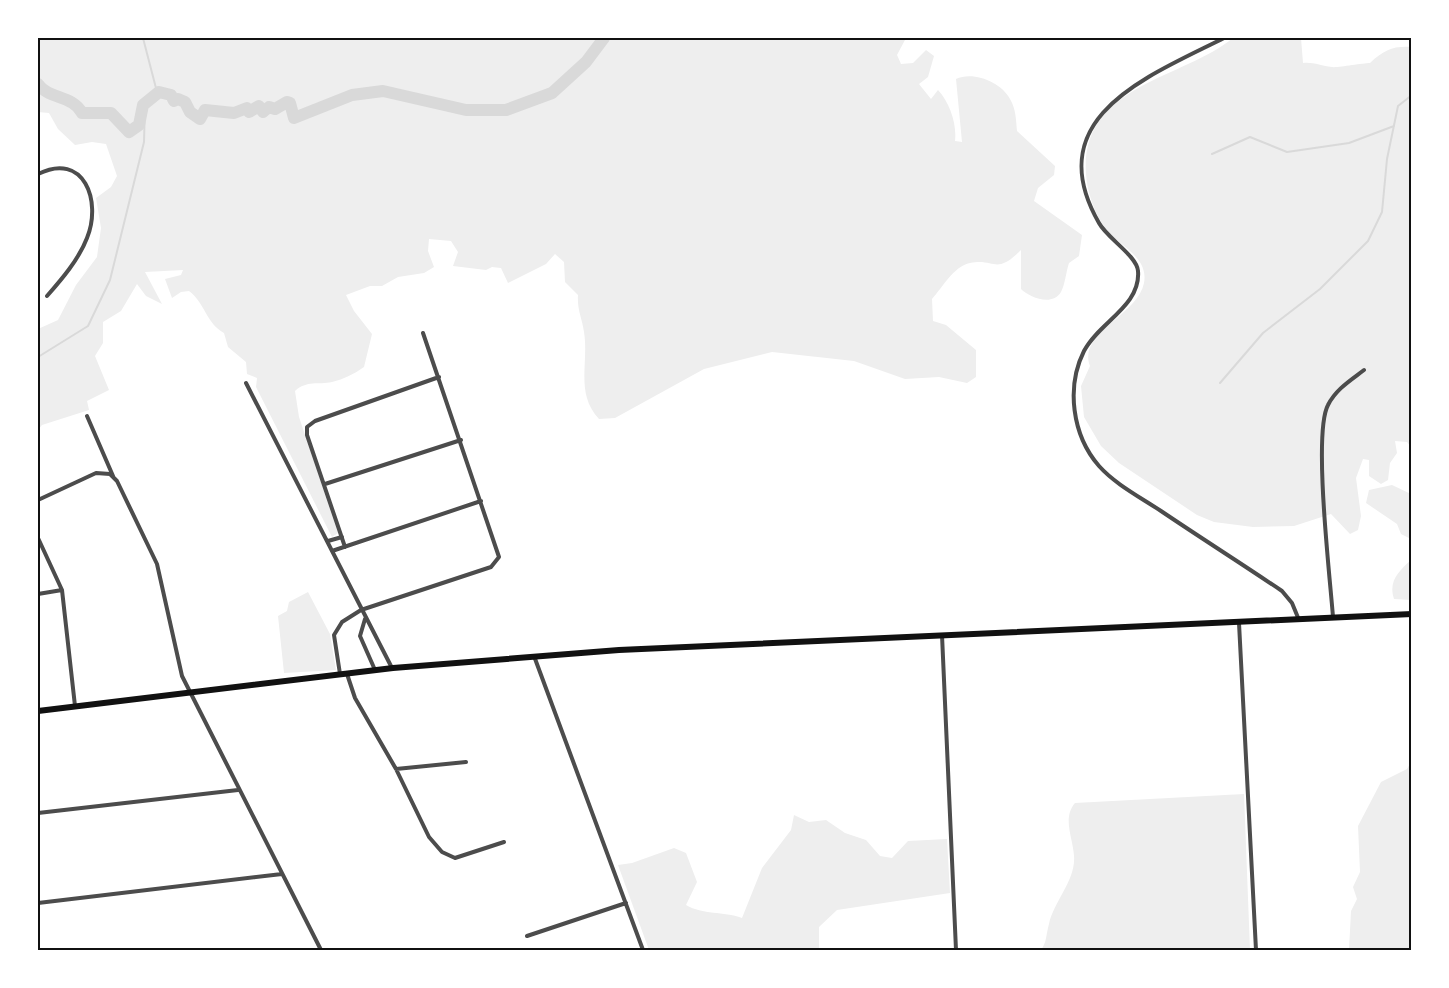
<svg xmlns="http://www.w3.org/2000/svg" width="1449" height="988" viewBox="0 0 1449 988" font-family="'Exo 2',sans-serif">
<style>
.green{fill:#eee}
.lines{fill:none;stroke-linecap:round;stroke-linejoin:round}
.stream{stroke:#d9d9d9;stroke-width:2}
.river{stroke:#d9d9d9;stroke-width:12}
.minor{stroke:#4c4c4c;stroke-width:4}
.primary{stroke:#111;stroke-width:6}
.neatline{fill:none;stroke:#111;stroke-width:2}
</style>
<rect width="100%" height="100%" fill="#fff"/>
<!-- green -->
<path class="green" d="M38,38H906L897,55L901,64L913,63L926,50L934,56L928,77L919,84L931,99L938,90C950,103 957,124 955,141L962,142L956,79C973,71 1001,82 1010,99C1016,109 1016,120 1017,131L1055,166L1054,175L1038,188L1034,201L1082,235L1079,256L1069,263C1066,272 1065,285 1061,292C1052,307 1029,297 1021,289V250C995,276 996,258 970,263C954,266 942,288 932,299L933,321L946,325L976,350V377L967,383L939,377L905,379L854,361L772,352L704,369L615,418L599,419C575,393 589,363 584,332C582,318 577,310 578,295L565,282L564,262L555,254L546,264L508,283L501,268L492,267L486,270L453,266L458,252L451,241L429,239L428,251L434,267L424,273L398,277L382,286H370L346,295L354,311L372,334L364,367C354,374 344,379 332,382C318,385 307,380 295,391L299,417L338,533L332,537L256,387L257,378L247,374L246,362L228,347L224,333C206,323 205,303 189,291L181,292L172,298L165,279L181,275L183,270L145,272L162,304L146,296L137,284L121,311L103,322V343L95,356L109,390L87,401L89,410L42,425L38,430V329L58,320L76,285L97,257L101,228L96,198L111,187L117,176L106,144L92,142L75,145L58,129L49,113L38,112Z
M1233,38H1301L1303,63C1314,62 1321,66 1332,67C1337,68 1362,63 1370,63C1384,50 1393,46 1411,47V447L1407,442L1395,441L1397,453L1390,463L1388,480L1381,484L1369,476V460L1363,459L1356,478L1361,516L1358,530L1350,534L1331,514L1294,526L1253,527L1214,522L1197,515L1119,463L1101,446L1084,417L1081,386L1090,366C1077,333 1138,315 1144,283C1149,257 1119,246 1106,229C1095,215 1087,192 1086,174C1080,85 1181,80 1233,38Z
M1392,485L1411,494V539L1401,534L1397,524L1366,503L1369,490Z
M1411,560V600L1394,599C1388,581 1399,571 1411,560Z
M308,592L330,634L336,670L284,673L278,616L287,611L289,602Z
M1411,762V950H1349L1351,911L1357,899L1353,887L1360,872L1358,826L1381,782L1407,769Z
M1244,794L1250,950H1041C1047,942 1046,934 1049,924C1054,901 1076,880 1074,856C1073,838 1062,818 1075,803Z
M794,815L809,822L826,820L845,833L866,840L880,856L892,858L908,841L947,839L950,893L837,910L819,927V950H649L618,865L632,863L674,848L686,853L697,882L686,905C703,915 723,911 742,918L762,868L791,830Z"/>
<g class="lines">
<!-- stream -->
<path class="stream" d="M143,38L157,92
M1212,154L1250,137L1287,152L1349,143L1394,126
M38,357L88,326L110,280L144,142L145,103
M1220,383L1263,333L1320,289L1368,241L1382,212L1387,159L1398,106L1412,95"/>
<!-- river -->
<path class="river" d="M38,84C48,99 73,95 82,113H111L129,132L139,125L143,105L159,92L171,95L174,101L178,99L185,102L190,112L200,119L205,110L234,113L247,108L249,112L259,106L263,112L269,107L275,109L287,102L290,103L294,118L352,95L383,91L466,110H506L552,93L586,62L604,38"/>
<!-- minor -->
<path class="minor" d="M1224,38C1149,76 1038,117 1099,223C1107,238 1137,256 1138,271C1141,306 1099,322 1084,351C1066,387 1072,435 1099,466C1115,484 1140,497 1161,511C1201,538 1242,564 1282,591L1292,603L1299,620
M38,174C84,151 102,201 87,238C79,259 62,279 47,296
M246,383L392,668
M87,416L113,476
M325,484L461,440
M38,500L96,473L110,474L117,481L157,564L182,676L321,950
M38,538L62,590L75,706
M328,541L342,537
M345,547L307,435V427L315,421L439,377
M332,551L481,501
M38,594L62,590
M1333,617C1330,577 1313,433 1328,405C1336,389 1351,380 1364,370
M365,619L360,636L375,670
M1239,623L1256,950
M942,635L956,950
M534,656L643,950
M340,674L334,635L342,622L361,610L491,567L499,557L423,333
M347,674L355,698L396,769L429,837L442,852L455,858L504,842
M396,769L466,762
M38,813L238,790
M38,903L282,874
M527,936L626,903"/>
<!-- primary -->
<path class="primary" d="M38,711L393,668L619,650L1412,614"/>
</g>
<!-- border -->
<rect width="1449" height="988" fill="none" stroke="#ffffff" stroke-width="78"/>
<rect x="39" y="39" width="1371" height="910" class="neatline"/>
</svg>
